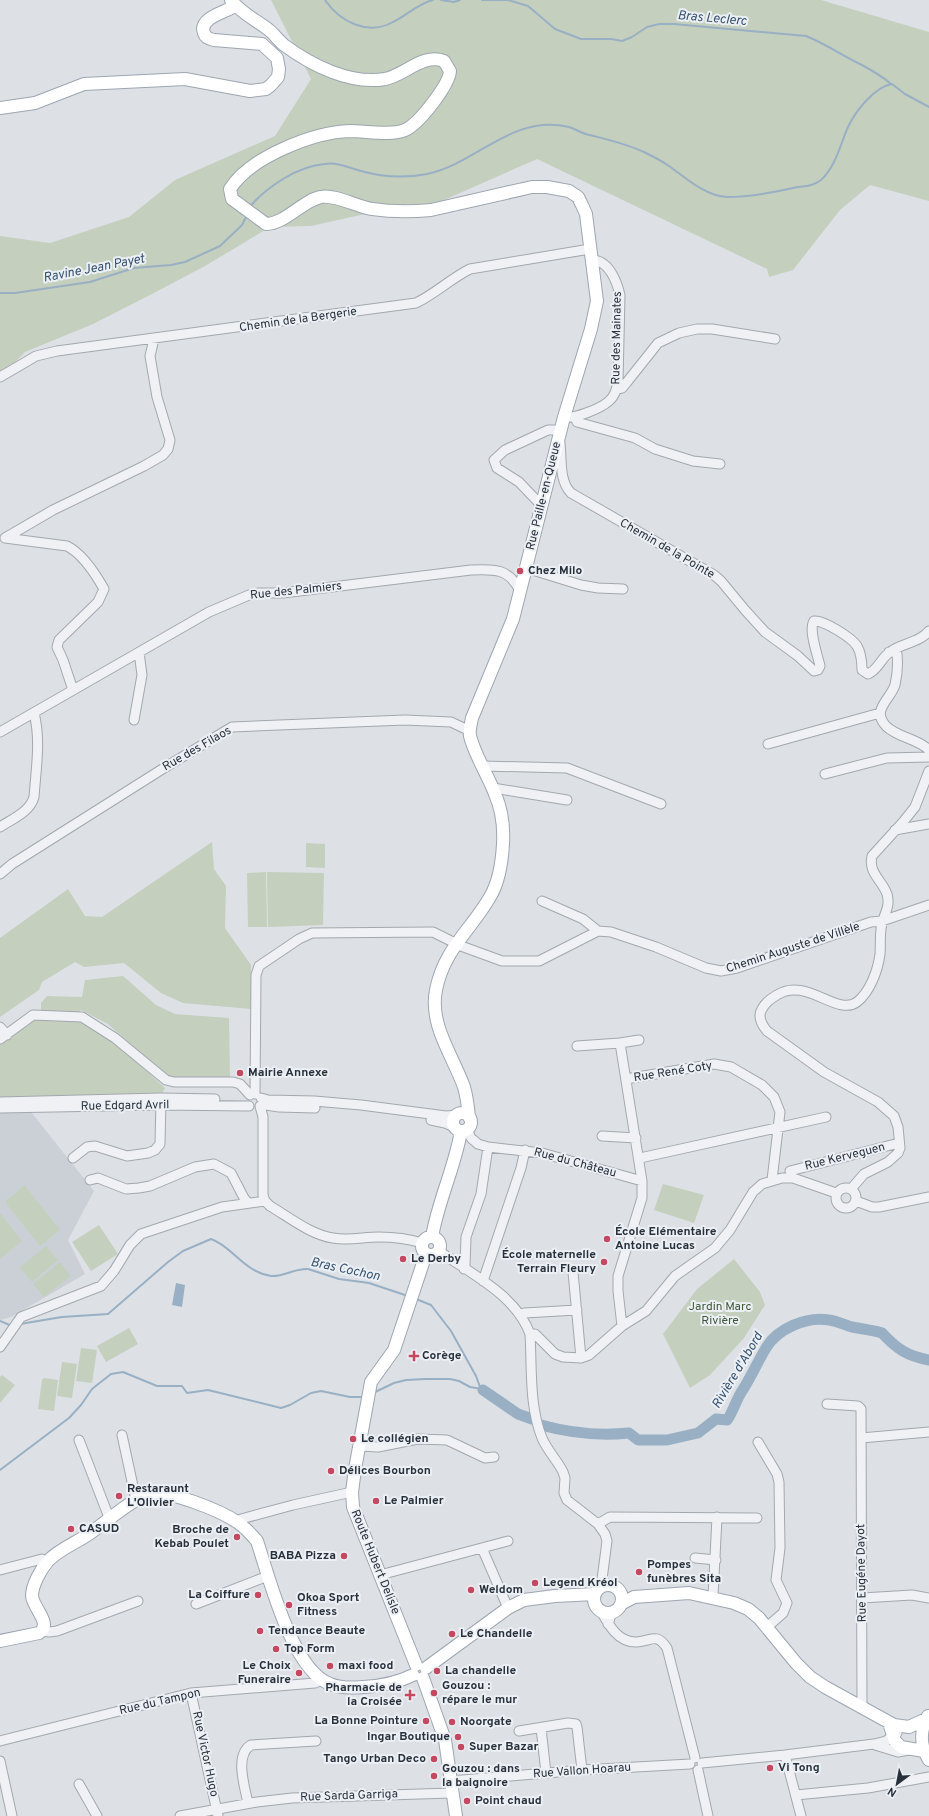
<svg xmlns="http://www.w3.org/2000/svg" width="929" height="1816" viewBox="0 0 929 1816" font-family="Overpass,sans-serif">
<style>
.built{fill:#cbd0d7}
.green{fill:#c4cfbe}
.water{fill:#99b0c4}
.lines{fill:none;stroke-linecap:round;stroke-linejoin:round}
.stream{stroke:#99b0c4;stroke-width:2}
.river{stroke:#99b0c4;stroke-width:11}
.minor-casing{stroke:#a3a8af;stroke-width:11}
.major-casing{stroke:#9da6b1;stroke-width:14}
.minor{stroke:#eff1f4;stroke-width:9}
.major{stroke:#fff;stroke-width:12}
.poi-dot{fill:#c54861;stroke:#ecf0f4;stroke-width:1.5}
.labels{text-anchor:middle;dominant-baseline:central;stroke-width:4;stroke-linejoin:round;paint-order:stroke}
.street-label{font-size:12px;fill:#27303b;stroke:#ecf0f4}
.poi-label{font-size:12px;font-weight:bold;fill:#27303b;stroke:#ecf0f4;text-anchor:start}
.park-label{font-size:12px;fill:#3d5636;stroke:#ecf0f4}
.water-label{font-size:13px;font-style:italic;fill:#34506d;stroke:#ecf0f4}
</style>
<rect width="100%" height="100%" fill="#dde1e6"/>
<!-- built -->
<path class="built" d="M31,1112L94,1191L68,1240L85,1274L11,1317L0,1320V1113Z"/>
<!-- green -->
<path class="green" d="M271,0H821L929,32V201L870,185L840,210L793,270L769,277L767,269L537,159L437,203V209L410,204L311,226L270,227L205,266L152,294L93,324L25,352L0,378V236L50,243L129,217L175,180L275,136L311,79Z
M212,842L214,869L226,886L225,928L251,965V1009L183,1003L161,993L124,963L84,967L75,962L42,982L39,990L0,1017V938L68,889L85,916L102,917Z
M306,843L325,844V868L306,867Z
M266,872L267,927H248L247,873Z
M267,872L324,873L323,925L268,927Z
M123,976L156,1005L175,1014L229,1018L230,1078L170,1077L165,1075L108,1024L81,1010L78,1013H41V1003L47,996L82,997L85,980Z
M34,1020H76L84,1022L117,1044L165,1088L162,1093L0,1098V1044Z
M663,1184L704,1195L694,1223L654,1210Z
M24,1185L60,1230L40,1246L5,1202Z
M0,1213L22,1241L0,1259Z
M99,1225L118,1254L91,1271L72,1242Z
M46,1246L58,1260L32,1282L20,1267Z
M734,1259L760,1292L765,1305L744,1338L710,1375L690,1388L663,1334L697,1289Z
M60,1262L71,1276L44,1297L33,1284Z
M129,1328L138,1344L106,1362L97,1346Z
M81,1348L97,1350L92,1383L76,1381Z
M62,1362L77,1364L72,1398L57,1396Z
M2,1375L15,1385L0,1403V1377Z
M44,1378L58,1380L54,1411L38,1409L42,1380Z"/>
<!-- water -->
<path class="water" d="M176,1283L185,1285L182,1307L172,1305Z"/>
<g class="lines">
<!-- stream -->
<path class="stream" d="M325,0C340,22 368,36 393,22C408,15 417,4 433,0
M441,0L454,2L460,0
M482,0H507
M508,0L528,6L555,29L581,39H611L622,41L632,37L647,27L659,24H674L806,36C826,44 843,56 862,65C873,71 882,76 891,84
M249,208C259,195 270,187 283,179C296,171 310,165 325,164C338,162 349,168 361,171C382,177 406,178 427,174C478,163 511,114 569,127C576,129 582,134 590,135C609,140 628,144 646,153C654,157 662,161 669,166C686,178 705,196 727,197C750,197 771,193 793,188C803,186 812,187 821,180C836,166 840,145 848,127C855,112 874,87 892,84L905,94L929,107
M0,293H15L90,282L134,268L171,265L185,262L220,246L242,225L247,215
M416,1299L431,1305L451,1331L476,1376L480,1387L483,1390
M0,1321L12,1326
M20,1324L62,1317L108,1314L168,1262L183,1251L211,1239C232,1246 244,1272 271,1276C284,1277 295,1268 308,1269L339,1279L369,1283L408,1296
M373,1393L394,1383L406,1380L425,1379H450L459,1381L470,1387L482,1389
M0,1470L69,1418L81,1405L92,1389L111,1374L123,1372L157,1386H182L187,1393L208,1390L281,1408L290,1405L311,1393L321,1391L350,1397H363"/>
<!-- river -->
<path class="river" d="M483,1390L518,1414L532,1419
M541,1425C570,1433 600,1436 629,1433L638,1440H667L698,1433L716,1419L727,1420C731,1416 737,1398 742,1391C751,1377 757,1363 766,1348C777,1329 806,1316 829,1320C837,1321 845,1325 852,1327C862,1329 872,1330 882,1333C897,1349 907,1356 929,1360"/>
<!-- minor casing -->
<g class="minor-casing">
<path id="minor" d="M0,377L36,356L57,351L416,303C435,294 450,279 470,269L590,249
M617,389L622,388L627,382L658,343L679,333L697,329H712L775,339
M564,417C574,419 600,409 609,401C615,396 617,389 618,381L620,295C617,282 609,260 592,260
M575,417L577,422L635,438L655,449L693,461L720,464
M558,442L560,443C562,460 559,481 571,493L714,575L721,581L745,610L765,632L798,656L814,671L818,670L820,666C818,656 808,630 814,621C824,620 852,638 857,646C861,653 862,662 862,670L868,674C878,670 881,658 890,652C902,643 919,643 929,631
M541,505L519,482L497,468L494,460L505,450L548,430H560
M5,538L53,510L144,466L163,455L168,449L170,440L157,397L150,356L154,339
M5,538L67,546C83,554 95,573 104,589L98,602L59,640L57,647L63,660L73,690
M526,568L581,585L598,588L623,589
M889,652H895L897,654C898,663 897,676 895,685C890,700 871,710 886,726C898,738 917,738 929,750
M134,720L142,675L139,652
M0,732L209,612L249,595L259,593H283L471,570C494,569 509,568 520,591
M768,744L880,713
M482,766L567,768L661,804
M825,774L887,758L929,757
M493,788L567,800
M0,827C12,819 30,812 34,797C36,769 41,740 34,713
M895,830L929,824
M0,874L12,864L164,768L232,727L405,720L451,722L470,731
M542,901L583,919L598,931
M0,1027L7,1035
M0,1039L33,1015L82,1017L115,1038L166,1080L174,1082H233L240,1084L250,1095
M620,1043L642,1181V1198L618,1276V1291L622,1326
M577,1046L620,1043L639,1040
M626,1079L714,1064L731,1067L762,1085L774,1097L780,1112L772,1180
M255,1094L256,975L259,966L299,939L312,933L433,932L461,946L502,961H539L598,931L611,932L656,947L706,968L721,971L737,968L871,922L882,921L929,905
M261,1098L268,1100L314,1101L361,1105L446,1116L457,1115
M0,1102L161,1098L215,1099
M266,1105L279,1107L315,1108
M260,1106L263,1117V1195L265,1201L270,1206C289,1217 311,1235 333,1238C348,1241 364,1237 379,1237C393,1237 409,1239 422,1243
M0,1108L161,1105L249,1106
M431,1120L445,1123L454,1127
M467,1129L471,1138L478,1144L488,1147L542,1153L642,1181
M602,1136L636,1138
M73,1158L87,1147L95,1146L127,1156L148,1153L155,1150L160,1144L161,1099
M640,1158L826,1117
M790,1171L899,1143
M90,1180L98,1178L126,1189L139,1188L150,1186L195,1167L214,1164L231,1173L244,1198L248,1203
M836 1198a10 10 0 1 1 20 0a10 10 0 1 1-20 0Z
M851,1189L864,1174L888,1162L898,1153L900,1148L898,1127L894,1116L878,1102L824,1072L767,1031C762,1025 757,1017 762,1009C765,1003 770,999 777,995C806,976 837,1017 857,1002C870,992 878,970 880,954C881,943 879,930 883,920C886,911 890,905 887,894C882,880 868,873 872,856L903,822L915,807L929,771
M856,1201L872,1207H879L929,1197
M439,1251C471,1274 516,1295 530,1334C532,1367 529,1406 542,1438C547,1450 557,1460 563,1472L565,1478L564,1493L567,1500L598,1524L605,1534L607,1541L601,1587
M464,1269L465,1266L466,1237L481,1194L488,1147
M573,1272L581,1358
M483,1281L521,1168L525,1150
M520,1315L524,1313L577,1310
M530,1334H535L555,1354L563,1357L581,1358L589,1355L622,1326L646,1311L675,1276L715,1248L730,1230L753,1192L762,1184L782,1178H793L836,1193
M0,1347L21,1317L101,1286L114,1271L130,1245L141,1234L222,1207L265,1201
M827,1404L858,1406L861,1409L862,1707
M122,1435L136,1500
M861,1438L929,1432
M79,1440L110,1520
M758,1442L777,1474L779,1482L780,1548L776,1580L787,1603L783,1613L767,1627
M359,1446L378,1447L418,1439L447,1440L485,1458L494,1457
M237,1522L241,1519L293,1505L352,1492
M598,1524L610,1517L757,1518
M482,1548L508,1608
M695,1558L716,1560
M0,1570L42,1559L47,1562
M380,1575L508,1541
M713,1597L717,1517
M862,1598L912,1595L929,1598
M196,1604L268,1576
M601,1611C608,1624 618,1643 637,1642C652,1641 656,1632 667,1648L695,1758
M608,1624L612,1612
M43,1631L49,1632L57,1631L138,1601
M191,1693L218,1816
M541,1728L546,1773
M519,1731L568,1723L576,1724L577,1727L582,1770
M0,1741L191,1693L315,1683L322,1680
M875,1745L898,1752L909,1750
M785,1755L801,1816
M0,1761L12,1816
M702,1763L785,1755L874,1744L886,1741L897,1733
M698,1770L708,1816
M450,1781L582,1770L690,1764
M79,1784L97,1816
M796,1795L868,1788L929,1777
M248,1803C245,1788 234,1755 251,1745L316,1741
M180,1816L257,1802L292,1798L452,1793"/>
</g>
<!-- major casing -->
<g class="major-casing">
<path id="major" d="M231,0C241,13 256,20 269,30C274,34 278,40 284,45C311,65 350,85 385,79C405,75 423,53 444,61L450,71C449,85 419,124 405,130C391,136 366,131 350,131C314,132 250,157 230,189L232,199L262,221L266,224C285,224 303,200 321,197C335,194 357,207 372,209C392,212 411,212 431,210L532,187H547L569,191L578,197L582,205L586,214L597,301L591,329L564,417L513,619L472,718C471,723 469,730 470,736C475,756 488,775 495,794C502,810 504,827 503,844C502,862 499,882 490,897C471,930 444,949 436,990C429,1025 453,1056 464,1087C467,1097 468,1107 469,1117
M0,108L35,103L84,84L185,79L250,91L266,89L271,85L278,77L279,69L277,58L262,44L214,40C209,39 205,37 204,33C198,18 226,12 235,6
M453 1122a9 9 0 1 1 18 0a9 9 0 1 1-18 0Z
M422 1246a9 9 0 1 1 18 0a9 9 0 1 1-18 0Z
M432,1237C438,1201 455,1167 461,1131
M594 1599a14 14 0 1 1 28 0a14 14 0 1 1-28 0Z
M621,1604L634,1597L689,1593L734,1603L748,1609L759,1618L796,1663L810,1677L825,1687L894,1725L909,1727L926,1719
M0,1641L39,1633C53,1624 33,1608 32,1596C32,1585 41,1569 48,1561C59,1549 76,1543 89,1534C104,1524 133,1498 149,1494C168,1489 221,1511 237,1522C245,1527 251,1534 257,1541C269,1577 292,1670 330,1684C340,1688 353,1688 363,1687C381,1686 397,1683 413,1675
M416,1665L353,1507L352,1492L355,1469L371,1382L394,1350L426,1254
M426,1668L508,1608L524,1600L555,1596L595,1594
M423,1678L445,1740L456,1816
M928,1716C920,1730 920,1746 929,1760
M889,1723L895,1741L901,1747L924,1751"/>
</g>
<!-- minor -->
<use href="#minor" class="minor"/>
<!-- major -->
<use href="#major" class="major"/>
</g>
<!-- markers -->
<g class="poi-dot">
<circle cx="520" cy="571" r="4"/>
<circle cx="240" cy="1073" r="4"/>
<circle cx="607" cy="1239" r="4"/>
<circle cx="403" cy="1259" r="4"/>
<circle cx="604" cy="1262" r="4"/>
<path d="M412 1350h4v4h4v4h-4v4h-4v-4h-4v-4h4z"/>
<circle cx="353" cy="1439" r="4"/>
<circle cx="331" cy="1471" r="4"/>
<circle cx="119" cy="1496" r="4"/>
<circle cx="376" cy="1501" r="4"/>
<circle cx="71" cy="1529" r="4"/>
<circle cx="237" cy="1537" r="4"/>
<circle cx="344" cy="1556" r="4"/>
<circle cx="639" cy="1572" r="4"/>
<circle cx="535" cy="1583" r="4"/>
<circle cx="471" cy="1590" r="4"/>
<circle cx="258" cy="1595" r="4"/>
<circle cx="289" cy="1605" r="4"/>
<circle cx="260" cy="1631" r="4"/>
<circle cx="452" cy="1634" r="4"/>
<circle cx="276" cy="1649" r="4"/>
<circle cx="330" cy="1666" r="4"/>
<circle cx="437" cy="1671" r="4"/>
<circle cx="299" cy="1673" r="4"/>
<circle cx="434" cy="1693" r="4"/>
<path d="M408 1689h4v4h4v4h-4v4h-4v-4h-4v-4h4z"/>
<circle cx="426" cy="1721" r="4"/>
<circle cx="452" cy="1722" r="4"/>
<circle cx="458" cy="1737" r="4"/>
<circle cx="461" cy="1747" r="4"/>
<circle cx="434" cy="1759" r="4"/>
<circle cx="770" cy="1768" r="4"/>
<circle cx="434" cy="1776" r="4"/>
<circle cx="467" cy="1801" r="4"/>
</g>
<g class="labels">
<!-- street labels -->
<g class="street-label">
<text transform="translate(298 320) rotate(-8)">Chemin de la Bergerie</text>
<text transform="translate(617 338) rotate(-89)">Rue des Mainates</text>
<text transform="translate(544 496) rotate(-76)">Rue Paille-en-Queue</text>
<text transform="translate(667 549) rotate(30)">Chemin de la Pointe</text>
<text transform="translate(296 591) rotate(-6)">Rue des Palmiers</text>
<text transform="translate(197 749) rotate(-30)">Rue des Filaos</text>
<text transform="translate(793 948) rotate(-18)">Chemin Auguste de Villèle</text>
<text transform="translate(673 1072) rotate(-9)">Rue René Coty</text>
<text transform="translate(125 1106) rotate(-1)">Rue Edgard Avril</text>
<text transform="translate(845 1157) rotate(-14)">Rue Kerveguen</text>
<text transform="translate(575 1163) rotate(15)">Rue du Château</text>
<text transform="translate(375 1562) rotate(68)">Route Hubert Delisle</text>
<text transform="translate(862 1573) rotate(-91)">Rue Eugéne Dayot</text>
<text transform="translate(160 1702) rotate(-13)">Rue du Tampon</text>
<text transform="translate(205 1754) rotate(78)">Rue Victor Hugo</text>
<text transform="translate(582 1771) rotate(-4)">Rue Vallon Hoarau</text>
<text transform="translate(349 1796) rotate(-2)">Rue Sarda Garriga</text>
</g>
<!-- poi labels -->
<g class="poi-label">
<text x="528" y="571">Chez Milo</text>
<text x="248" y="1073">Mairie Annexe</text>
<text x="615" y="1232">École Elémentaire<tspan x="615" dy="14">Antoine Lucas</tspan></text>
<text x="596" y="1255" text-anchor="end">École maternelle<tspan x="596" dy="14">Terrain Fleury</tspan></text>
<text x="411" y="1259">Le Derby</text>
<text x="422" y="1356">Corège</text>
<text x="361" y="1439">Le collégien</text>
<text x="339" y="1471">Délices Bourbon</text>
<text x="127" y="1489">Restaraunt<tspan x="127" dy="14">L'Olivier</tspan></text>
<text x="384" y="1501">Le Palmier</text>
<text x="79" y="1529">CASUD</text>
<text x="229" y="1530" text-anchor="end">Broche de<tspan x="229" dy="14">Kebab Poulet</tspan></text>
<text x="336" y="1556" text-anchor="end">BABA Pizza</text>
<text x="647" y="1565">Pompes<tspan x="647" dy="14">funèbres Sita</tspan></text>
<text x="543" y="1583">Legend Kréol</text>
<text x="479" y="1590">Weldom</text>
<text x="250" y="1595" text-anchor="end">La Coiffure</text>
<text x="297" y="1598">Okoa Sport<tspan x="297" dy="14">Fitness</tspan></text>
<text x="268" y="1631">Tendance Beaute</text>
<text x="460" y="1634">Le Chandelle</text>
<text x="284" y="1649">Top Form</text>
<text x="291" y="1666" text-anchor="end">Le Choix<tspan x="291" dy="14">Funeraire</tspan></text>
<text x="338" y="1666">maxi food</text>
<text x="445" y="1671">La chandelle</text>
<text x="442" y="1686">Gouzou :<tspan x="442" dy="14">répare le mur</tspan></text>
<text x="402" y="1688" text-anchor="end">Pharmacie de<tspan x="402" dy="14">la Croisée</tspan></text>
<text x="418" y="1721" text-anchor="end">La Bonne Pointure</text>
<text x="460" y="1722">Noorgate</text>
<text x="450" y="1737" text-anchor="end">Ingar Boutique</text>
<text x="469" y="1747">Super Bazar</text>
<text x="426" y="1759" text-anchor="end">Tango Urban Deco</text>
<text x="778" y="1768">Vi Tong</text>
<text x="442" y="1769">Gouzou : dans<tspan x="442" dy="14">la baignoire</tspan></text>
<text x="475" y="1801">Point chaud</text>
</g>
<!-- park labels -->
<g class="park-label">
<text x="720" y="1307">Jardin Marc<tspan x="720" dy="14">Rivière</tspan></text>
</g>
<!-- water labels -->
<g class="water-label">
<text transform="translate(712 19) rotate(5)">Bras Leclerc</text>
<text transform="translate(94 269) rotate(-11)">Ravine Jean Payet</text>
<text transform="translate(345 1270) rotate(12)">Bras Cochon</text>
<text transform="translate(738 1371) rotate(-59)">Rivière d'Abord</text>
</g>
</g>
<!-- north arrow -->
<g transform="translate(897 1784) rotate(212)" stroke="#ecf0f4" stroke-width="3" paint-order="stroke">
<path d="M0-3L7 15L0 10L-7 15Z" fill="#27303b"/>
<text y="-6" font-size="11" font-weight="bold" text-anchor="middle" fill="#27303b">N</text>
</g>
</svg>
